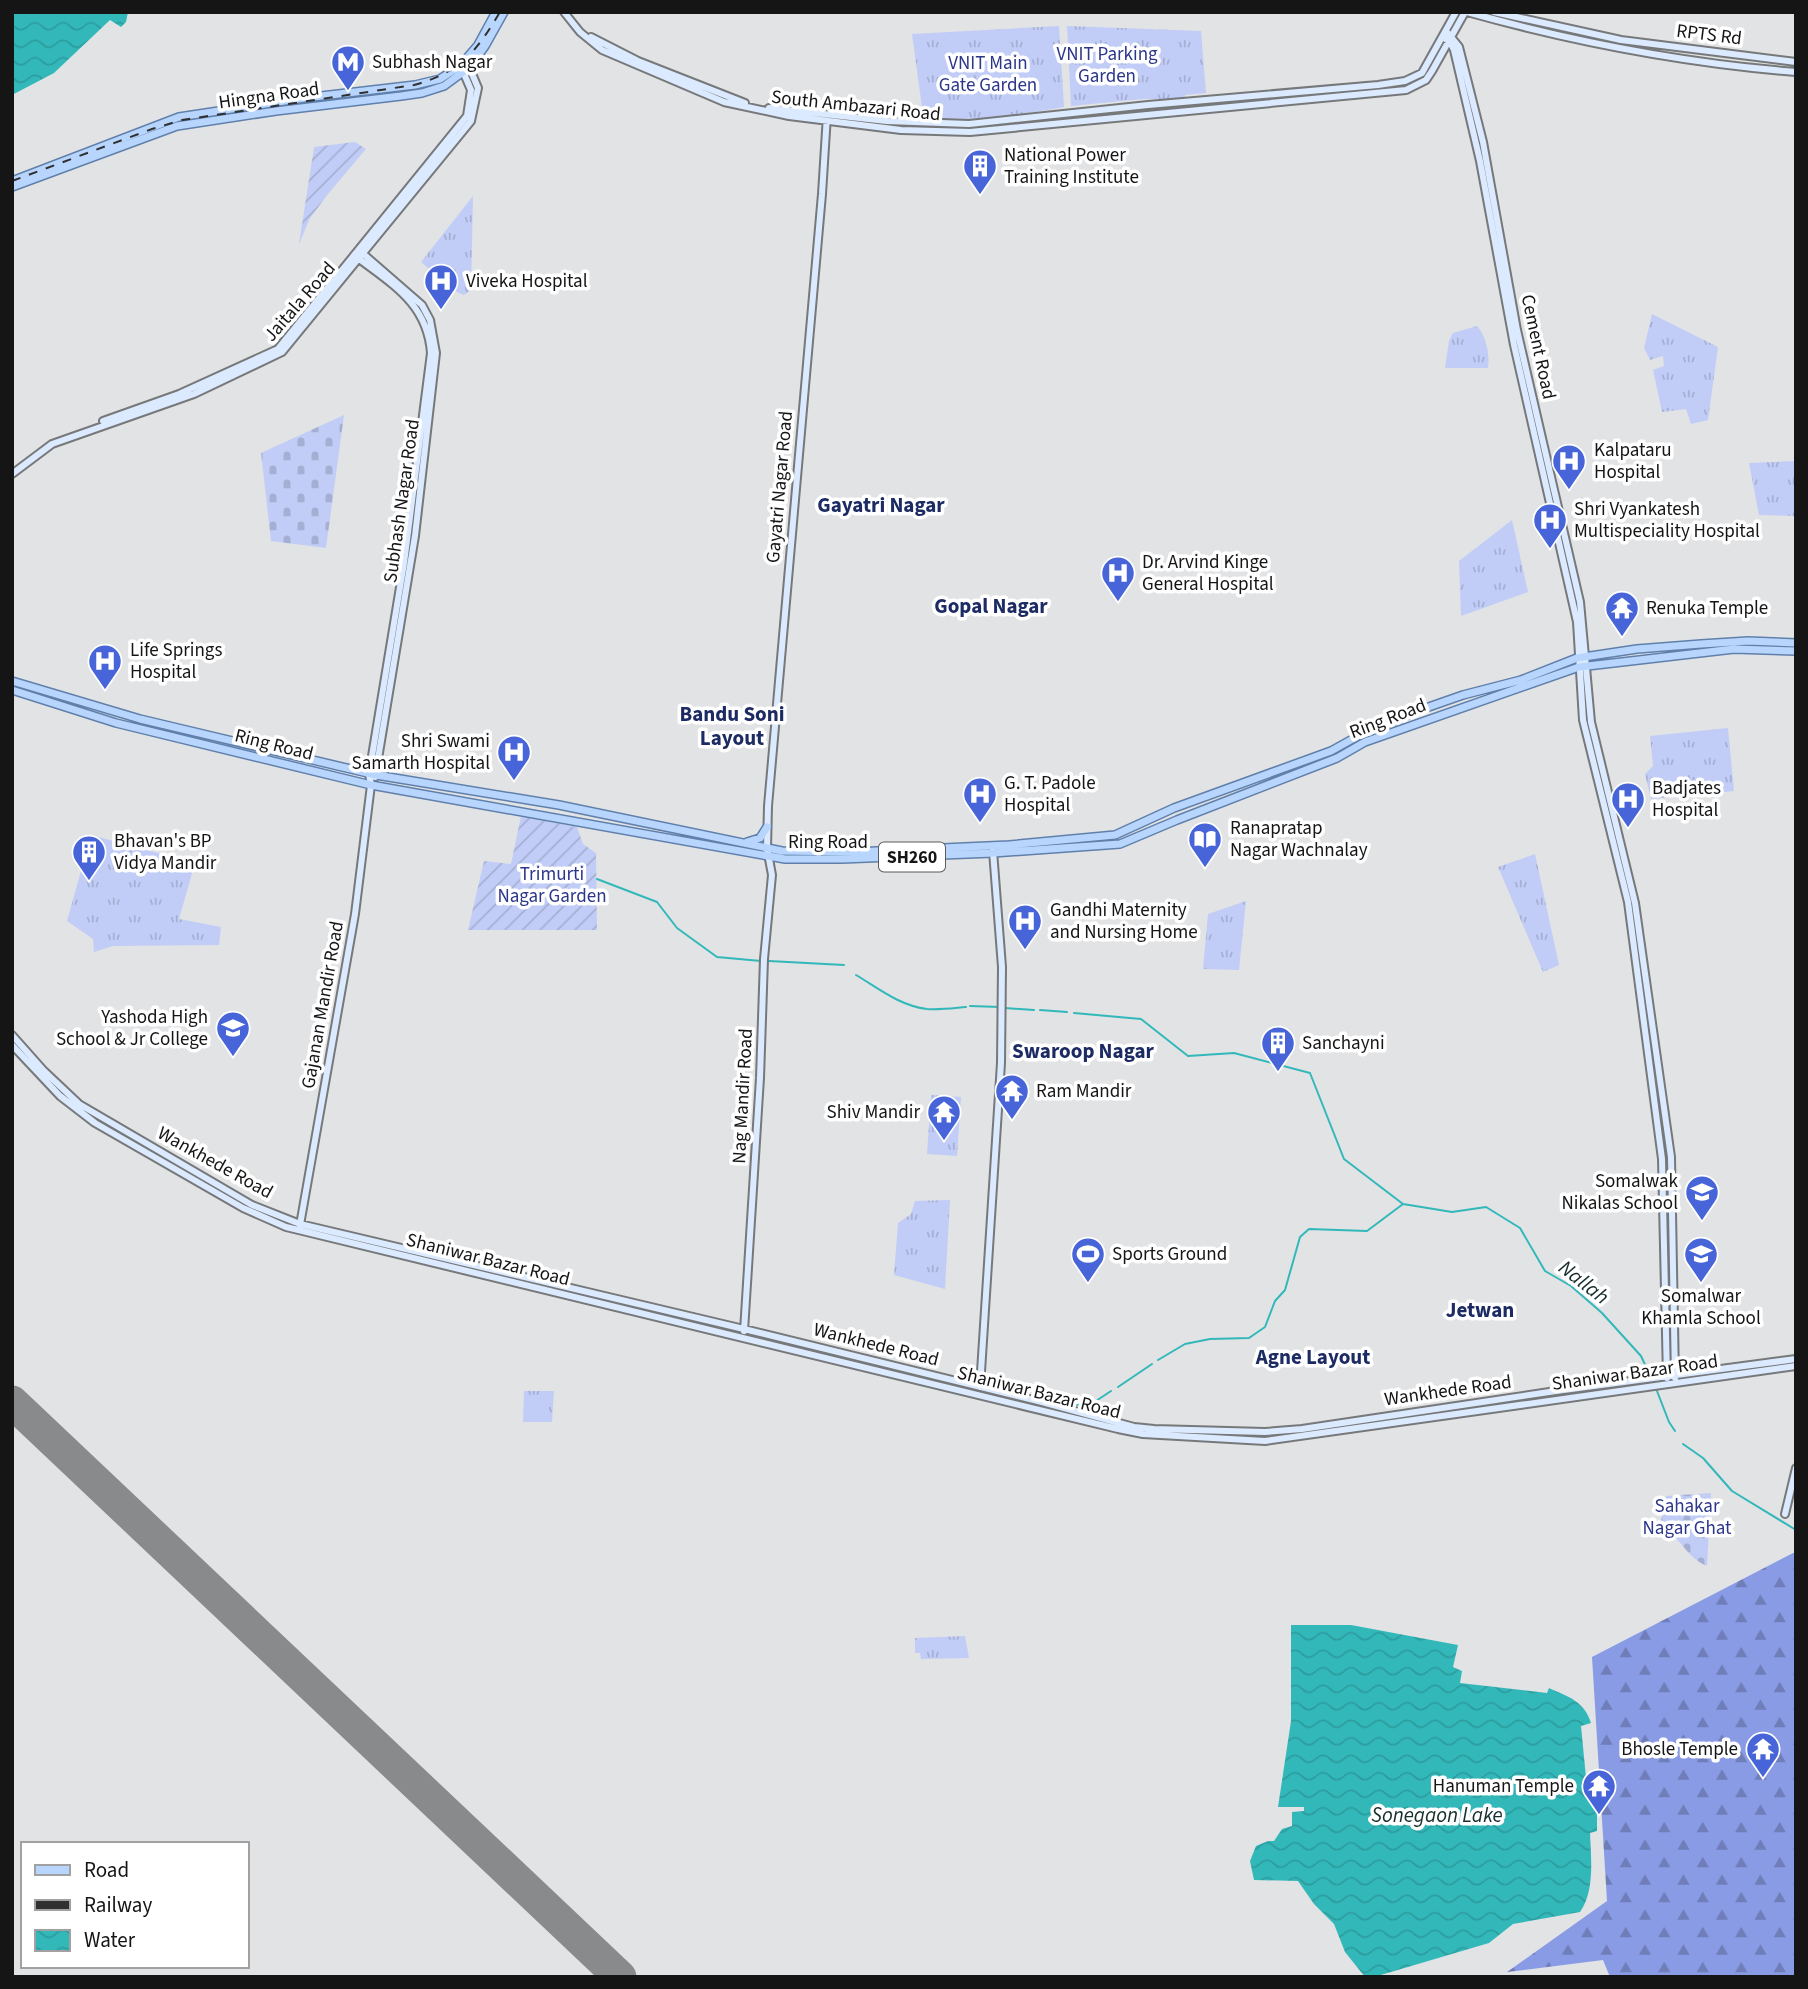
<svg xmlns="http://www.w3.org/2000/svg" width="1808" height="1989" viewBox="0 0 1808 1989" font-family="'Source Sans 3',sans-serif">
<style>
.grass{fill:url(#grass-tufts)}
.forest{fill:url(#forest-firs)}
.cemetery{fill:url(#cemetery-stones)}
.garden{fill:url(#garden-furrows)}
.water{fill:url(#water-waves)}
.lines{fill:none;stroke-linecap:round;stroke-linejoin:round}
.stream{stroke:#33b8ba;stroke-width:2}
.runway{stroke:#898a8b;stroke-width:33}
.secondary-casing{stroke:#77787a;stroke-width:10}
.primary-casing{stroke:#6080ab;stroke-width:10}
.secondary{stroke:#dbeafe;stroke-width:6}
.primary{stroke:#b8d6fd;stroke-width:7}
.rail{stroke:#303031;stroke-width:2;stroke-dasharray:9 9;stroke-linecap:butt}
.labels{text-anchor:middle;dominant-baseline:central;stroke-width:7;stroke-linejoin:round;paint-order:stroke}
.shield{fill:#fff;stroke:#5b5b5c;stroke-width:2}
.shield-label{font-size:18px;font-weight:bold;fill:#151516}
.street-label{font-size:19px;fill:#151516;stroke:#fff}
.park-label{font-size:19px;fill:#2c368a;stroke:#fff}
.poi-label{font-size:19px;fill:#151516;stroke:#fff;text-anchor:start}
.neighbourhood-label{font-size:21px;font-weight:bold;fill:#1c2b63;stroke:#fff}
.water-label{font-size:21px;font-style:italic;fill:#172d2e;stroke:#fff}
</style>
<defs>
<pattern id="grass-tufts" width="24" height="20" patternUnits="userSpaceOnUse" patternTransform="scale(1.75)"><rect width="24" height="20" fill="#c1cdf7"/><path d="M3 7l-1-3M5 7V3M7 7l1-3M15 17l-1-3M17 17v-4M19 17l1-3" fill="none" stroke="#a5afd3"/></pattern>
<pattern id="forest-firs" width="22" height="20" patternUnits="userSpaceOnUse" patternTransform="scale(1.75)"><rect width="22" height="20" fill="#899be5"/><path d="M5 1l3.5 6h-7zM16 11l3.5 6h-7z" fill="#6f7db9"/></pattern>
<pattern id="cemetery-stones" width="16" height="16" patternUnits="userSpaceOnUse" patternTransform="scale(1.75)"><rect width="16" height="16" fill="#c1cdf7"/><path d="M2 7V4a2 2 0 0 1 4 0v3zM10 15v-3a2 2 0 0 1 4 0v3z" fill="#a5afd3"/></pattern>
<pattern id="garden-furrows" width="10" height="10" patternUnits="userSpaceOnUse" patternTransform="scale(1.75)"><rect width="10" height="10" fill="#c1cdf7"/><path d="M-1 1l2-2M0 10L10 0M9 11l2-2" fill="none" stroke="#a5afd3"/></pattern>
<pattern id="water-waves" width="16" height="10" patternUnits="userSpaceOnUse" patternTransform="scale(1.75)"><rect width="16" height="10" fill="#33b8ba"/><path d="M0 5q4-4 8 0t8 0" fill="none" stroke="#2c9d9f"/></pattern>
</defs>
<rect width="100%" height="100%" fill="#e2e3e5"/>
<!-- grass -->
<path class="grass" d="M1059,26L1064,107L1000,118L924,122L912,34Z
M1067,26L1201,31L1206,93L1185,95V99H1143L1071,106Z
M473,196L471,290L464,295L457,292L421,262Z
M1652,314L1718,347L1708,420L1691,424L1686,409L1662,412L1653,370L1664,366L1663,356L1650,360L1644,348Z
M1477,326C1486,336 1490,354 1488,368H1445L1449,341L1453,333Z
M1796,461V516L1759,515L1749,463Z
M1512,520L1528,592L1461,616L1459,561Z
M1728,728L1734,791L1651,799L1645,774L1653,766L1650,736Z
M91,835L195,863L179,919L221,927L219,945L113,946L94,952L93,939L67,921Z
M1535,854L1559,965L1543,972L1498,867Z
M1246,901L1239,970L1203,969L1208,914Z
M931,1095L961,1097L957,1156L927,1154Z
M950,1200L945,1289L894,1275L898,1223L911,1214L915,1201Z
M524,1391H554L552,1422H523Z
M965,1636L969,1658L921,1659L920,1653H915V1638Z"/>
<!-- forest -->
<path class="forest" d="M1793,1553L1796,1554V1977H1610L1603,1960L1507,1972L1607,1901L1592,1657Z"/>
<!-- cemetery -->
<path class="cemetery" d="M344,415L326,548L271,541L261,453Z
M1711,1493L1707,1566C1686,1558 1680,1535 1660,1526L1666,1496Z"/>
<!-- garden -->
<path class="garden" d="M355,142L366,149L328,194L310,218L299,244L314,147Z
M521,816L577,827L583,844L596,853L597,930H468L484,861L511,864Z"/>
<!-- water -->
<path class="water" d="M12,12H128L126,22L121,27L110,20L54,73L12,95Z
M1291,1625H1351L1458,1645L1453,1667L1462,1671L1460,1683L1547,1693L1549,1688C1569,1697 1584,1701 1591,1723L1581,1726L1587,1788L1597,1791V1831L1590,1833C1591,1858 1595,1891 1580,1912L1513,1924L1489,1943L1374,1977H1365L1345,1952L1334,1924L1314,1904L1298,1881L1254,1880L1250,1861L1256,1846L1268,1841H1274L1282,1829L1292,1826V1812L1304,1811V1807H1278L1291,1721Z"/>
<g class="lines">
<!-- stream -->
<path class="stream" d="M597,879L657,902L677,928L717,957L761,961
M769,961L844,965
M856,975C878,988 900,1006 927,1009C940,1010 954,1008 966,1007
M970,1006L1000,1007
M1005,1008L1034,1010
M1040,1010L1067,1012
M1074,1013L1141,1019L1188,1056L1234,1053L1310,1073L1344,1159L1403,1204L1452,1212L1486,1207L1520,1228L1545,1271L1571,1286L1602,1313L1641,1356L1649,1373
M1158,1360L1185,1344L1210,1339L1249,1338L1265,1327L1275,1301L1285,1290L1300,1237L1309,1229L1367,1231L1403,1204
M1118,1387L1152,1364
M1657,1391L1669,1422L1675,1431
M1067,1407L1096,1401L1111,1391
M1683,1444L1703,1458L1732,1491L1796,1530"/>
<!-- runway -->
<path class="runway" d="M12,1402L620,1977"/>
<!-- secondary casing -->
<g class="secondary-casing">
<path id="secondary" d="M564,12L580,32L602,50L724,102L789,116L901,130L970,132L1406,90L1426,80L1432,71L1465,12
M1467,12C1574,42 1685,63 1796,72
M1494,12L1621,40L1796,62
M1446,31L1459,47L1483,142L1517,330L1580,602L1591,722L1635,903L1671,1157L1675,1378
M591,37L638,61L745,103
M1443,37L1450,42L1454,50L1480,161L1514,345L1577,622L1583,720L1628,902L1662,1159L1667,1378
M769,108L887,121L969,124L1148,105L1378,85L1405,81L1422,73L1456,12
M361,252L422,305L430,320L436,353L415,536L375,777
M103,421L179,394L278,349L467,116L471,90L462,69
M12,474L52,444L194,394L282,352L471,121L478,88L468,64
M12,1035L44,1071L79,1104L252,1205L300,1224L744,1329L1042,1402L1134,1427L1154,1429L1265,1432L1302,1429L1556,1391L1796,1359
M12,1045L60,1096L95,1123L243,1208L286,1227L1118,1429L1143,1434L1265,1441L1796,1366
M300,1225L355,914L371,785L369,774L404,563L431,353C427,302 391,284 354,255
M744,1331L760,1078L764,959L772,875L767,848L768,806L822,194L827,115
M980,1387L1001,1063L1002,967L993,851
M1785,1514L1796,1468"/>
</g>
<!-- primary casing -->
<g class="primary-casing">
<path id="primary" d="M12,181L179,117L304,98L415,85L440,79L460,66L478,45L496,12
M12,187L177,126L276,111L401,96L422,93L444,86L470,67L485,46L504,12
M12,681L140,719L376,775L559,805L782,851L855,852L1009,845L1115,835L1174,808L1331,751L1358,736L1420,710L1463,695L1521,680L1577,658L1637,649L1701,644L1748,641L1796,643
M12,690L116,723L371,785L785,859H842L993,853L1120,844L1177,820L1337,758L1365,742L1579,667L1734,649L1796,651
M357,770L372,761
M747,842L760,838L767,827"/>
</g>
<!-- secondary -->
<use href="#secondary" class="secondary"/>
<!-- primary -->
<use href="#primary" class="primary"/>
<!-- rail -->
<path class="rail" d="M12,181L152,129L182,120L414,85C461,72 476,52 500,12"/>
</g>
<!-- icons -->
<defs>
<g id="metro-pin" transform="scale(1.75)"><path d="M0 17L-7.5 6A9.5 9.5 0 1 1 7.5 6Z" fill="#4765d8" stroke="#fff"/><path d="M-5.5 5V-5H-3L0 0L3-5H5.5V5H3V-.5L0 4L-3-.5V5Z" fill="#fff"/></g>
<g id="building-pin" transform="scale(1.75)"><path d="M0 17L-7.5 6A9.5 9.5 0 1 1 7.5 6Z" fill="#4765d8" stroke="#fff"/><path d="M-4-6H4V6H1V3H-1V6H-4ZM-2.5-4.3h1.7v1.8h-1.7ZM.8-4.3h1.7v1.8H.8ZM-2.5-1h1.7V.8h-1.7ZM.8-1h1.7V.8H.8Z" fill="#fff"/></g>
<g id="hospital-pin" transform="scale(1.75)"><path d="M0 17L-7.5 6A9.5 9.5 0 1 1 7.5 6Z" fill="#4765d8" stroke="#fff"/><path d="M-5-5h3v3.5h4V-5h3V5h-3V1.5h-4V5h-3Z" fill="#fff"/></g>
<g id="temple-pin" transform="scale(1.75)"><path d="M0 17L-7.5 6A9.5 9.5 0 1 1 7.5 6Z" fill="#4765d8" stroke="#fff"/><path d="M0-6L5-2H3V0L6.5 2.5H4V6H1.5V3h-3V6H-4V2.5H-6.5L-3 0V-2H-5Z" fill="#fff"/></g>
<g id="library-pin" transform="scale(1.75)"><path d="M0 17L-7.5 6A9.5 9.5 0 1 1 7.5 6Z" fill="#4765d8" stroke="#fff"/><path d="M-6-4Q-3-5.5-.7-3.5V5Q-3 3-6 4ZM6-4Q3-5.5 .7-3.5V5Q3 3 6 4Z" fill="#fff"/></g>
<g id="school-pin" transform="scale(1.75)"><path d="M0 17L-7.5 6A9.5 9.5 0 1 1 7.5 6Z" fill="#4765d8" stroke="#fff"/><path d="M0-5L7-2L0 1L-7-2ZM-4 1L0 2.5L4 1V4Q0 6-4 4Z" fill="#fff"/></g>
<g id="stadium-pin" transform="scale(1.75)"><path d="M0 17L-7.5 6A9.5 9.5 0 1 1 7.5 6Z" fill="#4765d8" stroke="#fff"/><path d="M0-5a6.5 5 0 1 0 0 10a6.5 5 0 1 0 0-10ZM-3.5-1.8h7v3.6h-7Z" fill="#fff"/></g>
</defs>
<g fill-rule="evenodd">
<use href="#metro-pin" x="348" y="62"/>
<use href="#building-pin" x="980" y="166"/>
<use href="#hospital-pin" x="441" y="281"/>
<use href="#hospital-pin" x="1569" y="461"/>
<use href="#hospital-pin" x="1550" y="520"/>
<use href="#hospital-pin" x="1118" y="573"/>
<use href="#temple-pin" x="1622" y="608"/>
<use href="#hospital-pin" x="105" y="661"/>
<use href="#hospital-pin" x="514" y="752"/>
<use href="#hospital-pin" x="980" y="794"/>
<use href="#hospital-pin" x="1628" y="799"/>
<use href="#library-pin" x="1205" y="839"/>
<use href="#building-pin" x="89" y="852"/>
<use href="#hospital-pin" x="1025" y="921"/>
<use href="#school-pin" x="233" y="1028"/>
<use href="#building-pin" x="1278" y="1043"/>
<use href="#temple-pin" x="1012" y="1091"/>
<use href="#temple-pin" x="944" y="1112"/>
<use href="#school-pin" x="1702" y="1192"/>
<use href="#stadium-pin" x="1088" y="1254"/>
<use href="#school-pin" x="1701" y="1254"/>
<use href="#temple-pin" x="1763" y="1749"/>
<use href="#temple-pin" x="1599" y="1786"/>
</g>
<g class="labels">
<!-- shield labels -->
<rect class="shield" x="879" y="842.5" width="66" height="29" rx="5"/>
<g class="shield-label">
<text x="912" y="857">SH260</text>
</g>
<!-- street labels -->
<g class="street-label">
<text transform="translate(1709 35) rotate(7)">RPTS Rd</text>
<text transform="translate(269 96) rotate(-8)">Hingna Road</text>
<text transform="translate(856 106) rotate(6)">South Ambazari Road</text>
<text transform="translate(300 302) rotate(-49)">Jaitala Road</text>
<text transform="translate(1538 347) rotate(78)">Cement Road</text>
<text transform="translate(780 487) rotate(-85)">Gayatri Nagar Road</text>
<text transform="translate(402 501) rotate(-82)">Subhash Nagar Road</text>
<text transform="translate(1388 719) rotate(-21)">Ring Road</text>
<text transform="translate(274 745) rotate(14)">Ring Road</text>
<text x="828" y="842">Ring Road</text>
<text transform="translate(323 1005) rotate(-80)">Gajanan Mandir Road</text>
<text transform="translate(743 1096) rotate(-87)">Nag Mandir Road</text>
<text transform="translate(215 1163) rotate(29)">Wankhede Road</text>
<text transform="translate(488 1260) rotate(14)">Shaniwar Bazar Road</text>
<text transform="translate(876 1345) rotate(14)">Wankhede Road</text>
<text transform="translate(1635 1373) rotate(-8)">Shaniwar Bazar Road</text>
<text transform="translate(1448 1391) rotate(-8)">Wankhede Road</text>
<text transform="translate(1039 1393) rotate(14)">Shaniwar Bazar Road</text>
</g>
<!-- park labels -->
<g class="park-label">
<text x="1107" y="54">VNIT Parking<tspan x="1107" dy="22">Garden</tspan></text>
<text x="988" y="63">VNIT Main<tspan x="988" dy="22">Gate Garden</tspan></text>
<text x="552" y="874">Trimurti<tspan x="552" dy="22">Nagar Garden</tspan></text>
<text x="1687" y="1506">Sahakar<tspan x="1687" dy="22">Nagar Ghat</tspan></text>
</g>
<!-- poi labels -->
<g class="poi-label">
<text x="372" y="62">Subhash Nagar</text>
<text x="1004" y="155">National Power<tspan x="1004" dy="22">Training Institute</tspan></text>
<text x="466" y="281">Viveka Hospital</text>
<text x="1594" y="450">Kalpataru<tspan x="1594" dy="22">Hospital</tspan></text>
<text x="1574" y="509">Shri Vyankatesh<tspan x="1574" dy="22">Multispeciality Hospital</tspan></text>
<text x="1142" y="562">Dr. Arvind Kinge<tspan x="1142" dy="22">General Hospital</tspan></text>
<text x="1646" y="608">Renuka Temple</text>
<text x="130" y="650">Life Springs<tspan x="130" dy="22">Hospital</tspan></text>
<text x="490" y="741" text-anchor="end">Shri Swami<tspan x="490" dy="22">Samarth Hospital</tspan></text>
<text x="1004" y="783">G. T. Padole<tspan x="1004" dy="22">Hospital</tspan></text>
<text x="1652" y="788">Badjates<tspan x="1652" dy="22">Hospital</tspan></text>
<text x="1230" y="828">Ranapratap<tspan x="1230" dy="22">Nagar Wachnalay</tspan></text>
<text x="114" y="841">Bhavan's BP<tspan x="114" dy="22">Vidya Mandir</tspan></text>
<text x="1050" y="910">Gandhi Maternity<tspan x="1050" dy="22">and Nursing Home</tspan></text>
<text x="208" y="1017" text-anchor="end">Yashoda High<tspan x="208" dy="22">School &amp; Jr College</tspan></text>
<text x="1302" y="1043">Sanchayni</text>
<text x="1036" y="1091">Ram Mandir</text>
<text x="920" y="1112" text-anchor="end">Shiv Mandir</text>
<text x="1678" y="1181" text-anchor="end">Somalwak<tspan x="1678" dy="22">Nikalas School</tspan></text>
<text x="1112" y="1254">Sports Ground</text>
<text x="1701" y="1296" text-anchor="middle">Somalwar<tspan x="1701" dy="22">Khamla School</tspan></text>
<text x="1738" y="1749" text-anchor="end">Bhosle Temple</text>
<text x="1574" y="1786" text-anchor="end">Hanuman Temple</text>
</g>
<!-- neighbourhood labels -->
<g class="neighbourhood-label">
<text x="881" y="505">Gayatri Nagar</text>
<text x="991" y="606">Gopal Nagar</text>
<text x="732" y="714">Bandu Soni<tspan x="732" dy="24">Layout</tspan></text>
<text x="1083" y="1051">Swaroop Nagar</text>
<text x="1480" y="1310">Jetwan</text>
<text x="1313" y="1357">Agne Layout</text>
</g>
<!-- water labels -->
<g class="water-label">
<text transform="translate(1584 1282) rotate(38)">Nallah</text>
<text x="1437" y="1815">Sonegaon Lake</text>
</g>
</g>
<!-- border -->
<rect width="1808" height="1989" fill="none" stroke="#151516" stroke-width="28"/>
<!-- legend -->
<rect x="21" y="1842" width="228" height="126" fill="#ffffff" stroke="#a1a1a2" stroke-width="2"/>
<rect x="35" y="1865" width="35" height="10" fill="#b8d6fd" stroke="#a1a1a2" stroke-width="2"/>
<text x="84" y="1877" font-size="21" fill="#151516">Road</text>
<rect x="35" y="1900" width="35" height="10" fill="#303031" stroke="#a1a1a2" stroke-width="2"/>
<text x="84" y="1912" font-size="21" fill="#151516">Railway</text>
<rect x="35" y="1930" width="35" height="21" fill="url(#water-waves)" stroke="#a1a1a2" stroke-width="2"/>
<text x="84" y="1947" font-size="21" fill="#151516">Water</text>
</svg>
